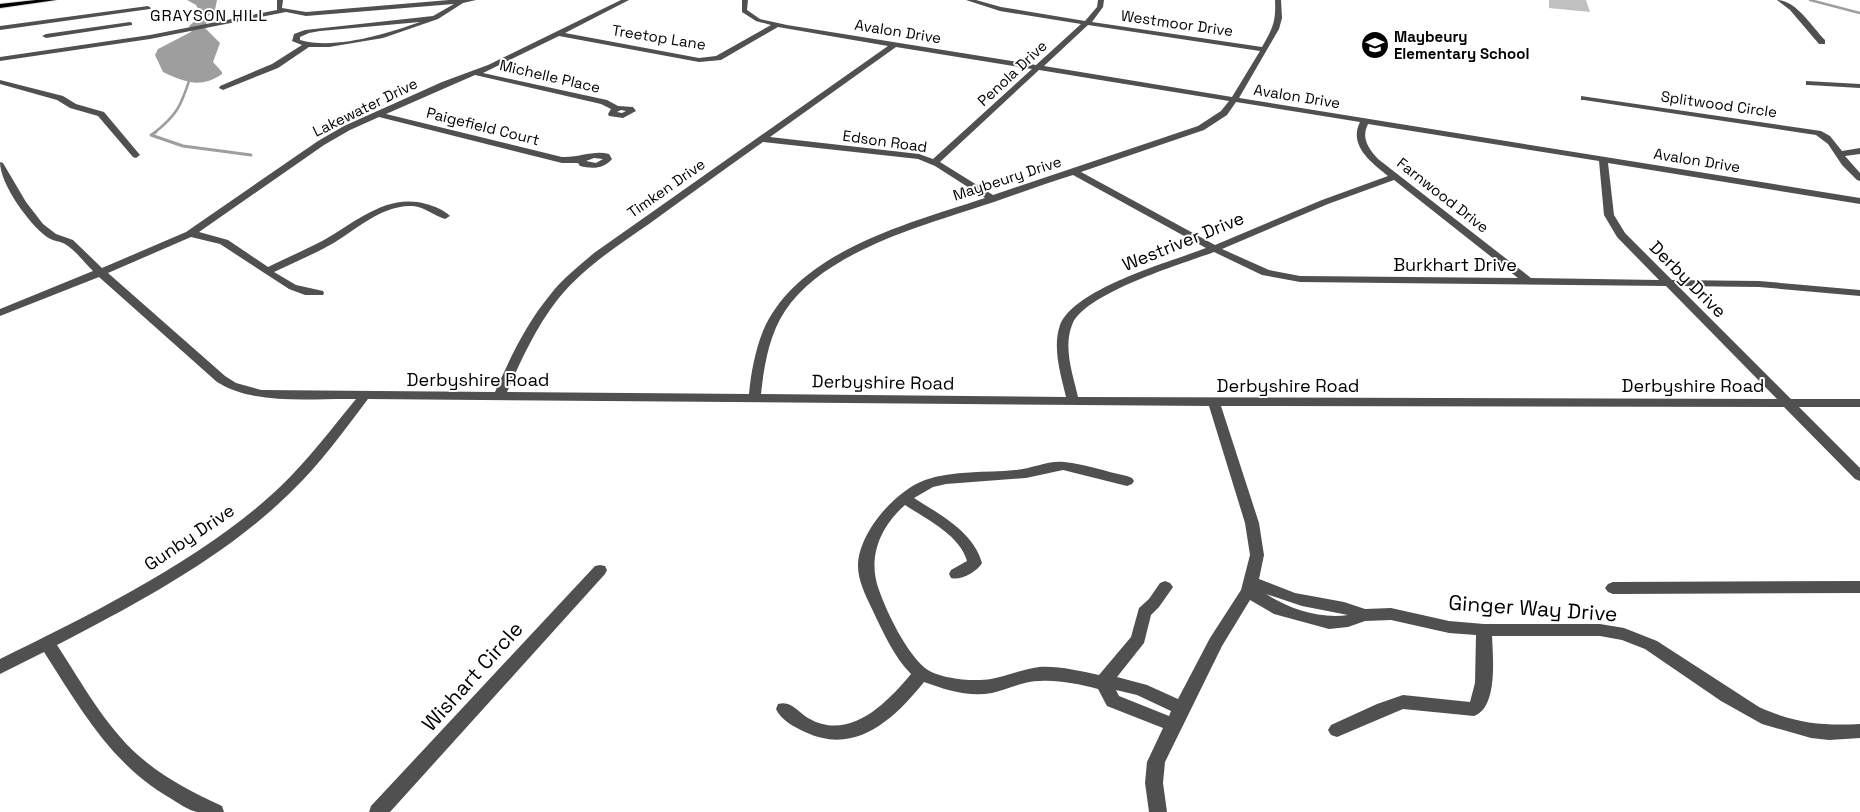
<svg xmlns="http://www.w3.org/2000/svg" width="1860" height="812" viewBox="0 0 1860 812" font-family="'Space Grotesk',sans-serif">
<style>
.water{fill:#9e9e9e}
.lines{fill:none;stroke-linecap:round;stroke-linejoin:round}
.stream-far1{stroke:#9e9e9e;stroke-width:2.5}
.stream{stroke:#9e9e9e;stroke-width:3}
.building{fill:#c0c0c0}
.major-casing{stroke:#dbdbdb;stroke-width:2}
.minor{fill:#505050;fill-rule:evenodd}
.major{fill:#000;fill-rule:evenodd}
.labels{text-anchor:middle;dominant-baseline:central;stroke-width:4;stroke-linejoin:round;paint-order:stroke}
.far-street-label{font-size:15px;fill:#000;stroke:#fff}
.far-poi-label{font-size:15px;font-weight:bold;fill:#000;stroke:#fff;text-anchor:start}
.far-neighbourhood-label{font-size:16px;letter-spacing:1px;fill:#000;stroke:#fff}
.street-label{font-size:18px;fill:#000;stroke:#fff}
.near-street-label{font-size:21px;fill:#000;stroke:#fff}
</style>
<rect width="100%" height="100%" fill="#fff"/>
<!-- water -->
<path class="water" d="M187,0H217L215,10L205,19L208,21L204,27L220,43L213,62L222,72V74C200,89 185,82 163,72L155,55L158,49L189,33L192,31L189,26L202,15L196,5Z"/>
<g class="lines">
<!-- stream-far1 -->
<path class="stream-far1" d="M1810,0L1860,13
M154,133C177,115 181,106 190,78"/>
<!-- stream -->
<path class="stream" d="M156,132L151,135L183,146L251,155"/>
</g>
<!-- building -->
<path class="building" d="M1549,0H1586L1590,12L1549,8Z"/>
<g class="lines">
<!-- major casing -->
<g class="major-casing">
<path id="major" d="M36,0H56L0,8V4Z"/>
</g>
<!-- minor -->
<path class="minor" d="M277,0H283L282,8L306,12L449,0H476L463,3L438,19L383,38L329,47H309L278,68L223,90L219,88L220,86L272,64L302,45L292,41L294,34L305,30L433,16L454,4L306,16L286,12L150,39L0,61V57L150,35L277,10ZM420,22C386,34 335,50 300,40V37L309,33L320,31Z
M621,0H629L565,33L699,58L716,56L771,25L756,21L742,12V0H748L747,10L760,19L787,25L1036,65L1081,24L1000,11L966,0H976L1001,7L1085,21L1097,7L1098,0H1104L1103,7L1092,22L1262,47C1273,28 1276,21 1275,0H1281L1282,18L1279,29L1239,98L1860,198V204L1608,163L1614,215L1625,233L1672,280L1759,281L1860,290V296L1759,287L1678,286L1791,399H1860V407H1799L1860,468V481L1855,479L1784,407L1221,406L1259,523L1264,555L1259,579L1295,593L1344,602L1365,609L1391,608L1449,621L1484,624H1600L1624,628L1657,641L1759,707C1794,723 1822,726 1860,724V738L1829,740L1811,738L1762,724L1721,701L1645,649L1622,640L1600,636H1492C1493,657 1498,708 1474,716L1403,709L1337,737L1331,735L1328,730L1331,725L1377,704L1403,695L1470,702L1475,683L1476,635L1449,633L1391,620L1365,621L1348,627L1329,629L1274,614L1250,600L1222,646L1165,762L1163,783L1167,812H1149L1145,783L1147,762L1163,728L1107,706L1098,689C1078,684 1060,680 1040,681C1024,681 1008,689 992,693C968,697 946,690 924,682C894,719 856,756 805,732C794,727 781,720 776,709L778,704C791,700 797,711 808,718C849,742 886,704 911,674C894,657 883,632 872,609C866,596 858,581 858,566C858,533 895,491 925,480C954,470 985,473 1015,470C1031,469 1049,460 1064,462C1085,464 1107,472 1127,476L1132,478L1134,481L1132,484L1127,486L1063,470L1026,478L946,484L933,487L914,498C940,515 973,531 982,563C977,572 960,581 951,578L949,574L951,570L967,561C960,535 926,519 905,505C880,527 867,558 879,590C887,613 906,652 925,668C939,679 974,682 991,679C1007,676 1023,669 1039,667C1060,666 1079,671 1099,675L1131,637L1139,608L1149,599L1160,583L1165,581L1170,583L1173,587L1159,607L1151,615L1144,643L1117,677L1147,685L1178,699L1210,638L1241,590L1250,555L1245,523L1209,406L368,399C344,431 320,464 291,492C225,557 138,603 57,645C82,683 105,726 139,756C164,778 192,792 222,806L224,812C216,812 206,812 197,812C188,810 178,803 170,798C111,764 80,708 44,652L0,674V659C92,614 207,557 281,486C309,459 332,428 356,399C312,398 255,406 217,382L99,277L0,316V309L93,271C85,263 75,250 65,244C60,241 52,241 47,237C29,224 0,184 0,162L3,163L26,202L43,224L56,234L73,240L102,268L186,232L318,141L344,126L442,82L488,65ZM1088,25L1260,51L1232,97L1044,66ZM778,27L888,46L594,253C579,266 562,279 550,295C526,324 510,358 495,392L261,390L236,383L225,376L108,273L191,237L220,244L289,289L305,295H323L324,293L323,291L296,285L274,272C293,263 312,255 330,245C355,231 382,204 413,206C425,207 434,216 445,219L450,216C444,210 434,206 426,204C387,193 356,222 324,240C305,250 286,258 268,267L228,240L199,232L324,145L350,130L379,117L562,163H578L580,166C592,169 604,169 612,159L609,154C593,150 579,158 562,157L386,114L475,75L601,104L611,109L608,114L609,116L623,118L636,111L633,107L618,106L607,100L483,73L559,36L699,62L721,60ZM896,47L1032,69L933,159L919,154L770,137ZM1039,70L1229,101L1221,111L1198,126L993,195L940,162ZM1236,102L1360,122C1348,146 1372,163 1388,176L1322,200L1215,245L1081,172L1204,130L1227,115ZM621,110L626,111L622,113L617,112ZM1368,124L1599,161L1604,215L1617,237L1659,280L1531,278L1378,159C1368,148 1361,138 1368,124ZM763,142L918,159L935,166L985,198C910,223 797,251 763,331C755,351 751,373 749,394L507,392C521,360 536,327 558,299C583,268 617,246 649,224C687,196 725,169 763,142ZM594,158L603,159L596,163L586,161ZM1073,175L1206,248C1170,262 1075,288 1060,325C1052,348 1061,375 1066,397L761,394C764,366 769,335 785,311C825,250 928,224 994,202C1020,193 1047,183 1073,175ZM1394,180L1518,278L1300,276L1269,270L1222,249L1328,204ZM1214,252L1262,275L1300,282L1666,286L1777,399L1078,397C1073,375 1063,348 1072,325C1084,293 1182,264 1214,252ZM1266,594L1302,606L1348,615C1320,619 1289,609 1266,594ZM1116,690L1137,695L1171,711L1169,716L1119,696Z
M1777,0C1796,0 1812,27 1825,40V44H1819L1790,10Z
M148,6L151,8L150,9L0,30V26Z
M130,22L132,23V25L46,38L42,36L46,34Z
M0,80L63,96L76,104L104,112L140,155L136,158L133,157L98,116L70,108L57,100L0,84Z
M1806,81L1860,84V88L1809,85H1806Z
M1581,96L1821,131L1830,136L1842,151L1860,148V154L1845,156L1860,173V181L1857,180L1842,165L1828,144L1816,135L1584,100H1581Z
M600,565L605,566L607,570L605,574L390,812H369L371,806L595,566Z
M1860,581V593L1613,594L1608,592L1605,588L1608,584L1613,582Z"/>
<!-- major -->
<use href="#major" class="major"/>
</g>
<!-- icons -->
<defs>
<g id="school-disc" transform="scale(1.4375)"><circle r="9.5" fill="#000" stroke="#fff"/><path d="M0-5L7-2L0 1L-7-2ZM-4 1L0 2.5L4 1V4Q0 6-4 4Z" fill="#fff"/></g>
</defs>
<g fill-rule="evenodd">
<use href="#school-disc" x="1375" y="45"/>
</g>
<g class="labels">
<!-- far-street labels -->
<g class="far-street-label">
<text transform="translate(1177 23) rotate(8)">Westmoor Drive</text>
<text transform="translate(898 31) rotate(9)">Avalon Drive</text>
<text transform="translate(659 37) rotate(9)">Treetop Lane</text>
<text transform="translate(1012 73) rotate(-43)">Penola Drive</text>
<text transform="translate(550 76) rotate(13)">Michelle Place</text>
<text transform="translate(1297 96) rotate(9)">Avalon Drive</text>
<text transform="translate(1719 104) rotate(8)">Splitwood Circle</text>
<text transform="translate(365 107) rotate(-26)">Lakewater Drive</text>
<text transform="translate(483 126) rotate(14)">Paigefield Court</text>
<text transform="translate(885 141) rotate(8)">Edson Road</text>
<text transform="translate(1697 160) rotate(9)">Avalon Drive</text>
<text transform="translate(1007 178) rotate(-18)">Maybeury Drive</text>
<text transform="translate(666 188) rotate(-35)">Timken Drive</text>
<text transform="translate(1443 195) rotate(38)">Farnwood Drive</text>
</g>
<!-- far-poi labels -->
<g class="far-poi-label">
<text x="1394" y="36">Maybeury<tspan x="1394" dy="17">Elementary School</tspan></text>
</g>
<!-- far-neighbourhood labels -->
<g class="far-neighbourhood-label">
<text x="209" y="15">GRAYSON HILL</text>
</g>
<!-- street labels -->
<g class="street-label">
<text transform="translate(1183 241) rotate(-22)">Westriver Drive</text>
<text x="1455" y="264">Burkhart Drive</text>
<text transform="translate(1688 279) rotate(45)">Derby Drive</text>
<text x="478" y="379">Derbyshire Road</text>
<text transform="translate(883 382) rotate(1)">Derbyshire Road</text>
<text x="1288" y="385">Derbyshire Road</text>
<text x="1693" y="385">Derbyshire Road</text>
<text transform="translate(189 537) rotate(-34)">Gunby Drive</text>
</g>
<!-- near-street labels -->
<g class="near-street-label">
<text transform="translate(1533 608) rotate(4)">Ginger Way Drive</text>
<text transform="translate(472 676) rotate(-48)">Wishart Circle</text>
</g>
</g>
</svg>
